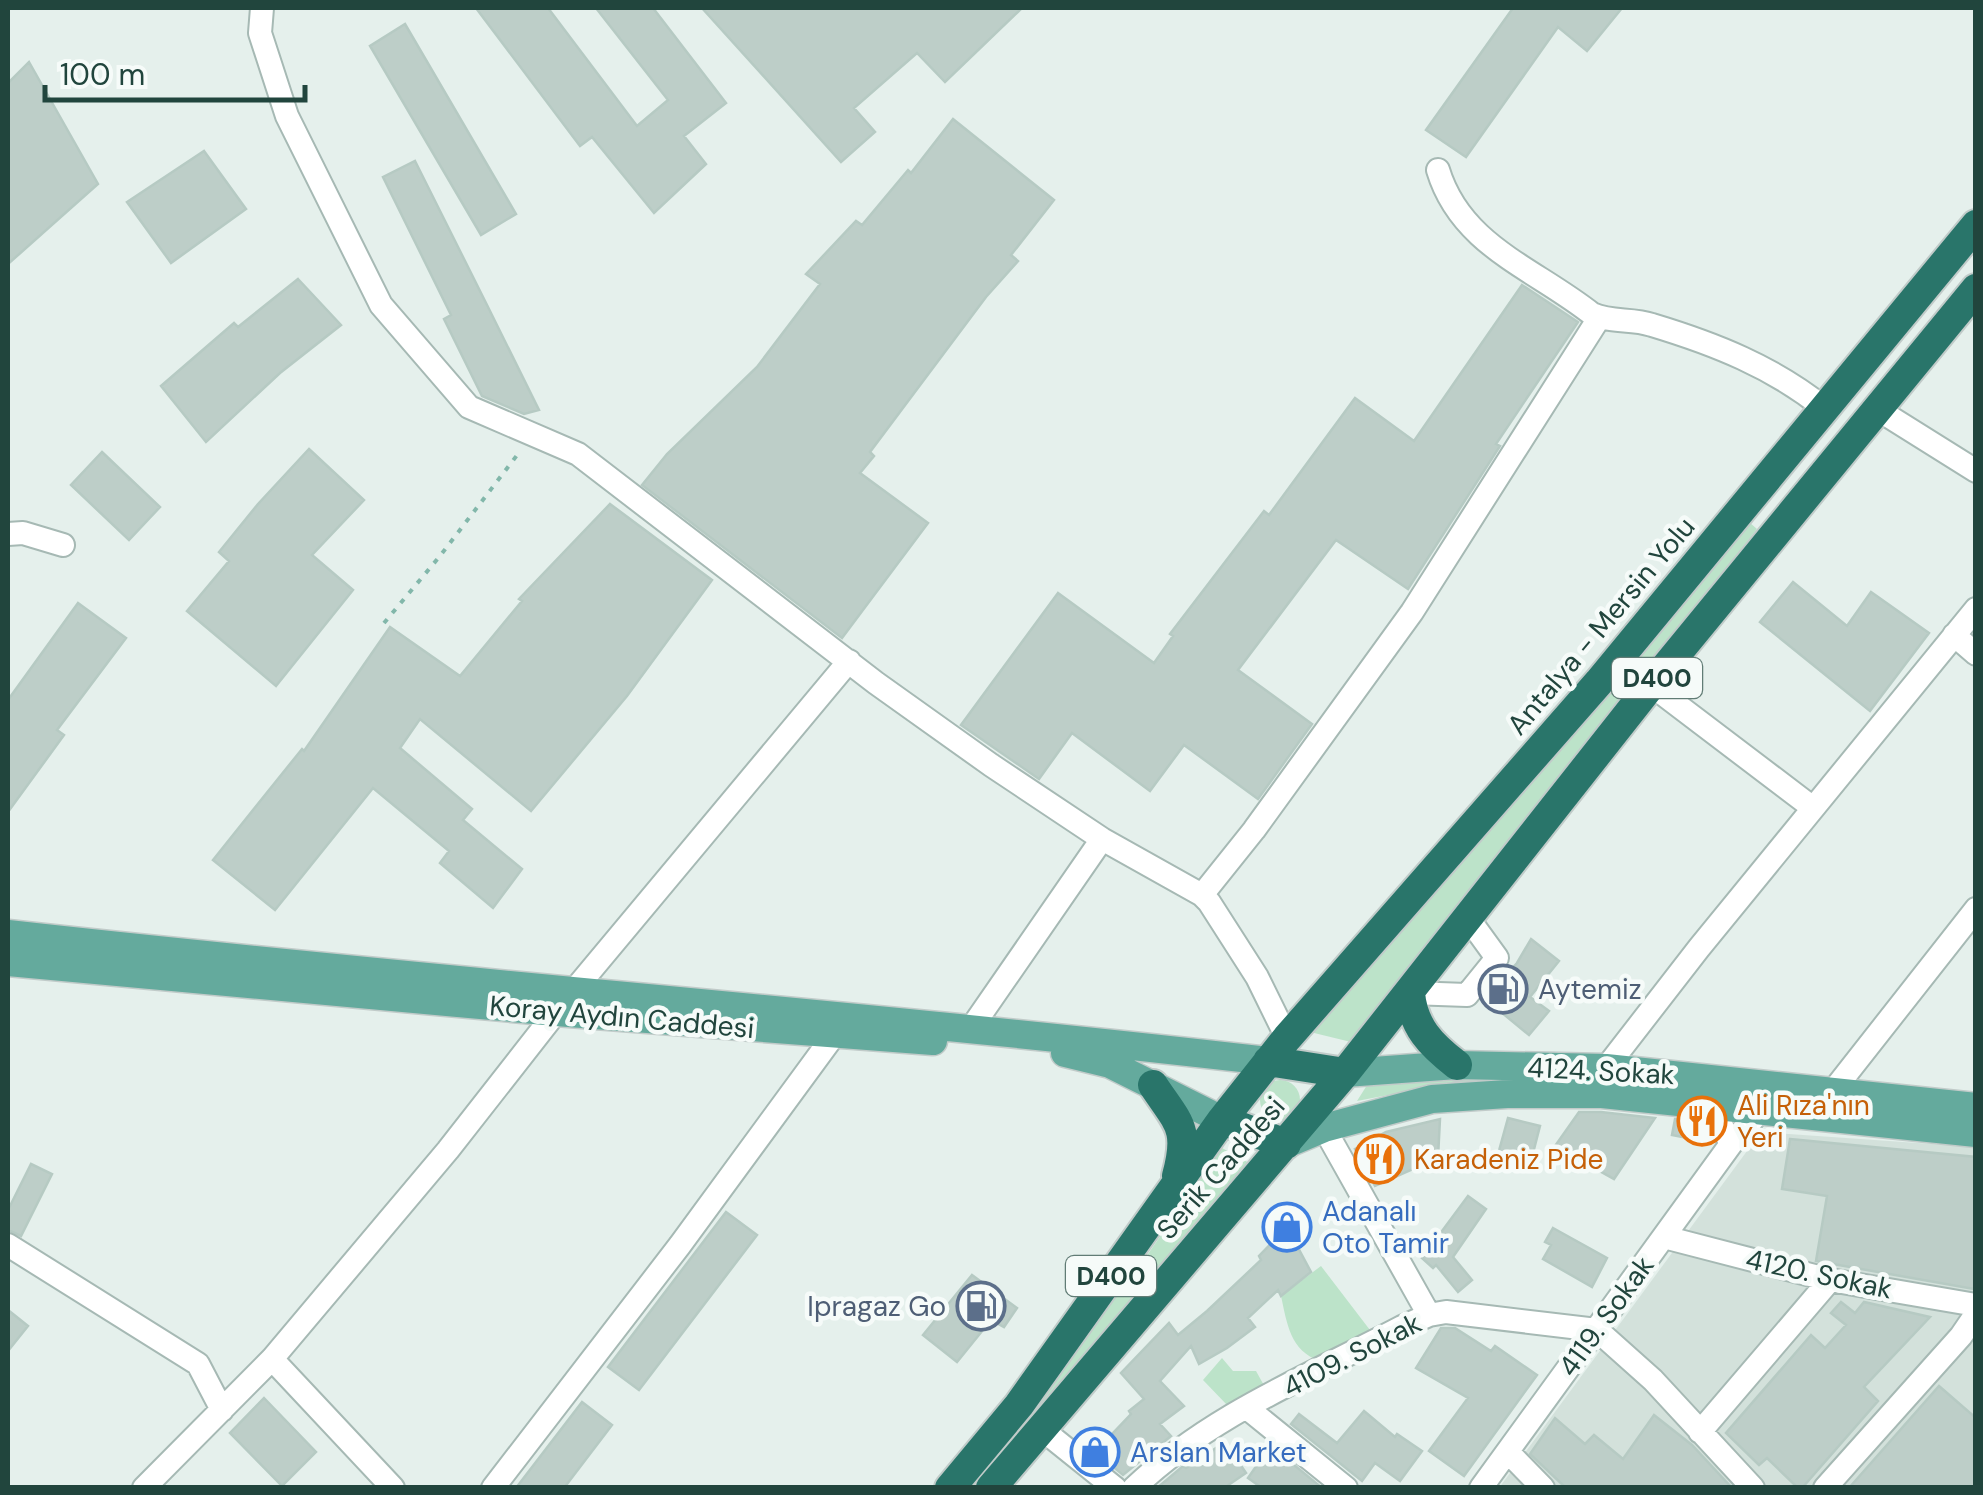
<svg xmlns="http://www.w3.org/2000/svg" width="1983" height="1495" viewBox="0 0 1983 1495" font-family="'DM Sans',sans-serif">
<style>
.built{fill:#d3e1db}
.green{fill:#bce3c9}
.building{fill:#bdcec8;stroke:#b6cac3;stroke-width:2.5}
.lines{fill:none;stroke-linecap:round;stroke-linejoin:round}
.minor-casing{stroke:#a6b9b4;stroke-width:26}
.major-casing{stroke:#c1cbc9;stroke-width:31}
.highway-casing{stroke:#c1cbc9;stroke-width:34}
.path{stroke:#82b7aa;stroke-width:4;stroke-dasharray:5 8;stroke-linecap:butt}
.minor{stroke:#fff;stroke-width:22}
.major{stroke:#64aa9d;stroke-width:28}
.highway{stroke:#29756a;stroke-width:30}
.labels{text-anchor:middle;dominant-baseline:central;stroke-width:9;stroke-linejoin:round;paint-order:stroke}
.shield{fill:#f6fbf9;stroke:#617c75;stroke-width:2.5}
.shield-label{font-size:25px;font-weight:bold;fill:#21453d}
.street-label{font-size:28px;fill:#21453d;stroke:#f6fbf9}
.service-label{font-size:28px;fill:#4e5e75;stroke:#f6fbf9;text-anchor:start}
.food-label{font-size:28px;fill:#c56008;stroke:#f6fbf9;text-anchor:start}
.shop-label{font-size:28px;fill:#366cbe;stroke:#f6fbf9;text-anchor:start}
</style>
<rect width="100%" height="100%" fill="#e5f0ec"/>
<!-- built -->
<path class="built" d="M1761,1132L1975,1147V1487L1499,1488Z"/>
<!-- green -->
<path class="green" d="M1749,522L1757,529L1351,1042L1310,1032L1483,839Z
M1431,1077L1480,1078L1481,1083L1435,1086L1357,1101L1369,1082Z
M1260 1100a20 20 0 1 1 40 0a20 20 0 1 1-40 0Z
M1222,1148L1251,1164L978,1487L966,1488L1143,1261Z
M1321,1266L1373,1334L1320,1361C1290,1351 1287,1323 1281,1296Z
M1222,1358L1233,1371H1256L1266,1389L1228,1406L1203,1380Z"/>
<!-- building -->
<path class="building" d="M476,8H548L637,126L668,100L596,8H653L726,103L684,136L706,164L654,213L592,137L580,146Z
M702,8H1022L945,82L917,53L854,108L875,132L841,162Z
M1513,8H1622L1587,51L1558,27L1466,157L1426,130Z
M405,24L516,214L481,235L370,46Z
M29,62L98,184L8,264V83Z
M953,119L1054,200L1011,255L1018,261L986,297L870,452L874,456L860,473L928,523L842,638L642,485L667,454L757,367L820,284L806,274L856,221L862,225L908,170L911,173Z
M204,151L246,209L171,263L127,202Z
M415,161L487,305L539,410L524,414L482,396L444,319L451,315L383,177Z
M298,279L341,325L280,373L206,442L161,386L234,323L238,327Z
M1522,285L1578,322L1496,444L1500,446L1408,589L1336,540L1238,670L1312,724L1258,799L1184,745L1150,791L1072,733L1039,779L961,725L1058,593L1154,663L1173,636L1170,634L1264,511L1269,515L1355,398L1414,441Z
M309,449L364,500L312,555L353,590L276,686L187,611L229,561L219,552L258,504Z
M102,452L160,507L129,540L71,485Z
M610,504L712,580L627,696L531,811L420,719L400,748L472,809L463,820L522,869L493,908L440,863L449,851L373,788L275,910L213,860L302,749L304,751L390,627L460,676L522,601L519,599Z
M1793,582L1847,626L1871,592L1929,633L1870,711L1760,622Z
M78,603L126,638L57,730L64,735L8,812V700Z
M1531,939L1559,961L1530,997L1549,1011L1529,1035L1484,998L1517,963Z
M1579,1112H1601L1655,1118L1614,1179L1555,1146Z
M1508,1118L1540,1126L1531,1161L1515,1157L1514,1162L1497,1158Z
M1440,1119L1438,1158L1375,1186L1355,1149L1386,1132Z
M1675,1119L1702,1122L1698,1140L1672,1135Z
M1790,1139L1976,1157L1974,1289L1816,1261L1827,1196L1782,1189Z
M31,1164L52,1174L21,1236L8,1230V1210Z
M1468,1196L1486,1209L1453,1257L1472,1280L1458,1292L1436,1265L1433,1268L1422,1258Z
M726,1212L757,1235L639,1390L608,1367Z
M1287,1227L1311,1272L1281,1296L1278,1290L1248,1318L1255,1327L1227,1348L1199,1364L1191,1346L1160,1381L1184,1406L1160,1424L1171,1436L1123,1475L1095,1452L1131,1414L1129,1411L1144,1399L1121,1373L1169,1323L1178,1335L1207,1311L1261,1260L1259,1256Z
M1553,1228L1607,1258L1592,1287L1543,1259L1551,1245L1545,1242Z
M972,1275L1017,1308L1004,1327L991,1320L957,1362L923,1335Z
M1841,1302L1855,1313L1864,1302L1930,1317L1864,1387L1878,1401L1802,1488H1798L1767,1458L1759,1465L1726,1433L1811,1335L1825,1348L1846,1325L1831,1313Z
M8,1310L28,1326L8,1351Z
M1441,1328H1455L1491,1351L1495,1346L1537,1375L1464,1476L1429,1451L1468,1398L1416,1368Z
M1939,1386L1976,1418V1488H1849Z
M264,1398L316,1452L282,1486L230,1433Z
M582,1402L612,1425L564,1488H516Z
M1364,1411L1395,1437L1397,1434L1422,1451L1400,1481L1375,1463L1362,1481L1291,1424L1299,1414L1337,1443Z
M1654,1415L1692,1445L1732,1488H1566L1530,1454L1555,1418L1585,1444L1594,1435L1623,1459Z
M1225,1442L1246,1473L1224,1488H1157L1183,1466L1186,1468Z
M1269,1448L1293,1464L1322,1488H1262L1248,1478Z"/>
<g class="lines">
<!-- minor casing -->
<g class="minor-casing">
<path id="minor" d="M262,8L260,33L287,116L381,305L469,407L578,454L876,683L991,765L1102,839L1202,895L1209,902L1257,977L1287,1038
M1438,170C1461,246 1534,268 1592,314C1611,323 1632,318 1652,325C1715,344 1773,367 1824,408
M1877,409L1976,471
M8,534L23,533L63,545
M1954,635L1976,654
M1651,685L1813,808
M1202,895L1254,830L1412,612L1599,318
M1410,993L1467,995L1497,958L1468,918
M972,1027L1102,839
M1606,1068L1699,948L1976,609
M1833,1091L1976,909
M1711,1105L1731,1144L1760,1111
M1324,1128L1429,1315
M1664,1237L1830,1280L1976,1305
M8,1245L198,1364L222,1410
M272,1359L393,1488
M1247,1408L1346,1488
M1039,1427L1115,1488
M1700,1432L1830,1280
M1508,1452L1543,1488
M144,1488L272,1359L448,1150L556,1012L849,661
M493,1488L680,1245L834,1035
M1134,1488C1210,1415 1311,1375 1402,1327L1429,1315L1446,1312L1597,1330L1653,1380L1753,1488
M1481,1488L1731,1144
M1825,1488L1961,1336L1976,1314"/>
</g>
<!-- major casing -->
<g class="major-casing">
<path id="major" d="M8,934C427,981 849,1013 1268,1061
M8,962L556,1012L933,1041
M1065,1053L1110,1064L1222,1120
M1345,1073L1457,1065L1606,1068L1976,1107
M1286,1144L1324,1128L1432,1099L1507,1094H1602L1976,1133"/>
</g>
<!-- highway casing -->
<g class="highway-casing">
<path id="highway" d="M1410,993C1413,1027 1431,1045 1457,1065
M1268,1061L1345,1073
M1153,1085C1179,1124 1190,1128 1177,1176
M1222,1120L1286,1144
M950,1488L1019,1405L1222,1120L1287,1038L1599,682L1976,225
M991,1488L1345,1073L1651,685L1976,289"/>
</g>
<!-- path -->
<path class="path" d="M384,623L440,556L521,450"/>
<!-- minor -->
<use href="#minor" class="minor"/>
<!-- major -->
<use href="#major" class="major"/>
<!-- highway -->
<use href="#highway" class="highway"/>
</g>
<!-- icons -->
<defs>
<g id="fuel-ring" transform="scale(2.5)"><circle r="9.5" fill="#f6fbf9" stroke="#5c6f8a" stroke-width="1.5"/><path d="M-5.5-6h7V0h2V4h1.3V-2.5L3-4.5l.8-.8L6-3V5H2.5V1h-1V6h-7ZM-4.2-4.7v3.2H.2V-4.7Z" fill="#5c6f8a"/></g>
<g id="restaurant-ring" transform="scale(2.5)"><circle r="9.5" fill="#f6fbf9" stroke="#e8710a" stroke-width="1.5"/><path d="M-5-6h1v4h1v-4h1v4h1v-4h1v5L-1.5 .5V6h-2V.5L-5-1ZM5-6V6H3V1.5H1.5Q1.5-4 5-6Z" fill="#e8710a"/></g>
<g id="shop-ring" transform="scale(2.5)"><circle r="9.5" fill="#f6fbf9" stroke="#3f7fe0" stroke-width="1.5"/><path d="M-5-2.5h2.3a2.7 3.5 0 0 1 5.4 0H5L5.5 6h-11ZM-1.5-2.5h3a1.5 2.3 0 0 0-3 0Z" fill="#3f7fe0"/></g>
</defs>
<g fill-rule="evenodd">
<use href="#fuel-ring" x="1503" y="989"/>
<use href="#restaurant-ring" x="1702" y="1121"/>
<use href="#restaurant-ring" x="1379" y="1159"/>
<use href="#shop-ring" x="1287" y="1227"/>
<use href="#fuel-ring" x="981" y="1306"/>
<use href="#shop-ring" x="1095" y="1452"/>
</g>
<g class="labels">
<!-- shield labels -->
<g class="shield">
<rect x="1612" y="658" width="90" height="40" rx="8"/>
<rect x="1066" y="1256" width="90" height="40" rx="8"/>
</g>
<g class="shield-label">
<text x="1657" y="678">D400</text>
<text x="1111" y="1276">D400</text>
</g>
<!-- street labels -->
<g class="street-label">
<text transform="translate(1601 626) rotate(-50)">Antalya - Mersin Yolu</text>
<text transform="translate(622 1017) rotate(5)">Koray Aydın Caddesi</text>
<text transform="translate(1601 1071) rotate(3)">4124. Sokak</text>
<text transform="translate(1221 1168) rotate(-49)">Serik Caddesi</text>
<text transform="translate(1819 1274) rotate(12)">4120. Sokak</text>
<text transform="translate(1606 1316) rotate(-54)">4119. Sokak</text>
<text transform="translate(1352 1355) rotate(-27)">4109. Sokak</text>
</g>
<!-- service labels -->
<g class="service-label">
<text x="1538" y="989">Aytemiz</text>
<text x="946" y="1306" text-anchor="end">Ipragaz Go</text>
</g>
<!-- food labels -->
<g class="food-label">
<text x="1737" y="1105">Ali Rıza'nın<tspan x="1737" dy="32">Yeri</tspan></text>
<text x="1414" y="1159">Karadeniz Pide</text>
</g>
<!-- shop labels -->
<g class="shop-label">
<text x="1322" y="1211">Adanalı<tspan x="1322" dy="32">Oto Tamir</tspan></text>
<text x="1130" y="1452">Arslan Market</text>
</g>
</g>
<!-- border -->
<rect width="1983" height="1495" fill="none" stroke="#21453d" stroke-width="20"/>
<!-- scale -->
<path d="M45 85v15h260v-15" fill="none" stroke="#21453d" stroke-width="5"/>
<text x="60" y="85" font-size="30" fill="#21453d" stroke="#f6fbf9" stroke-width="8" paint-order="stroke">100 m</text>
</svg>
